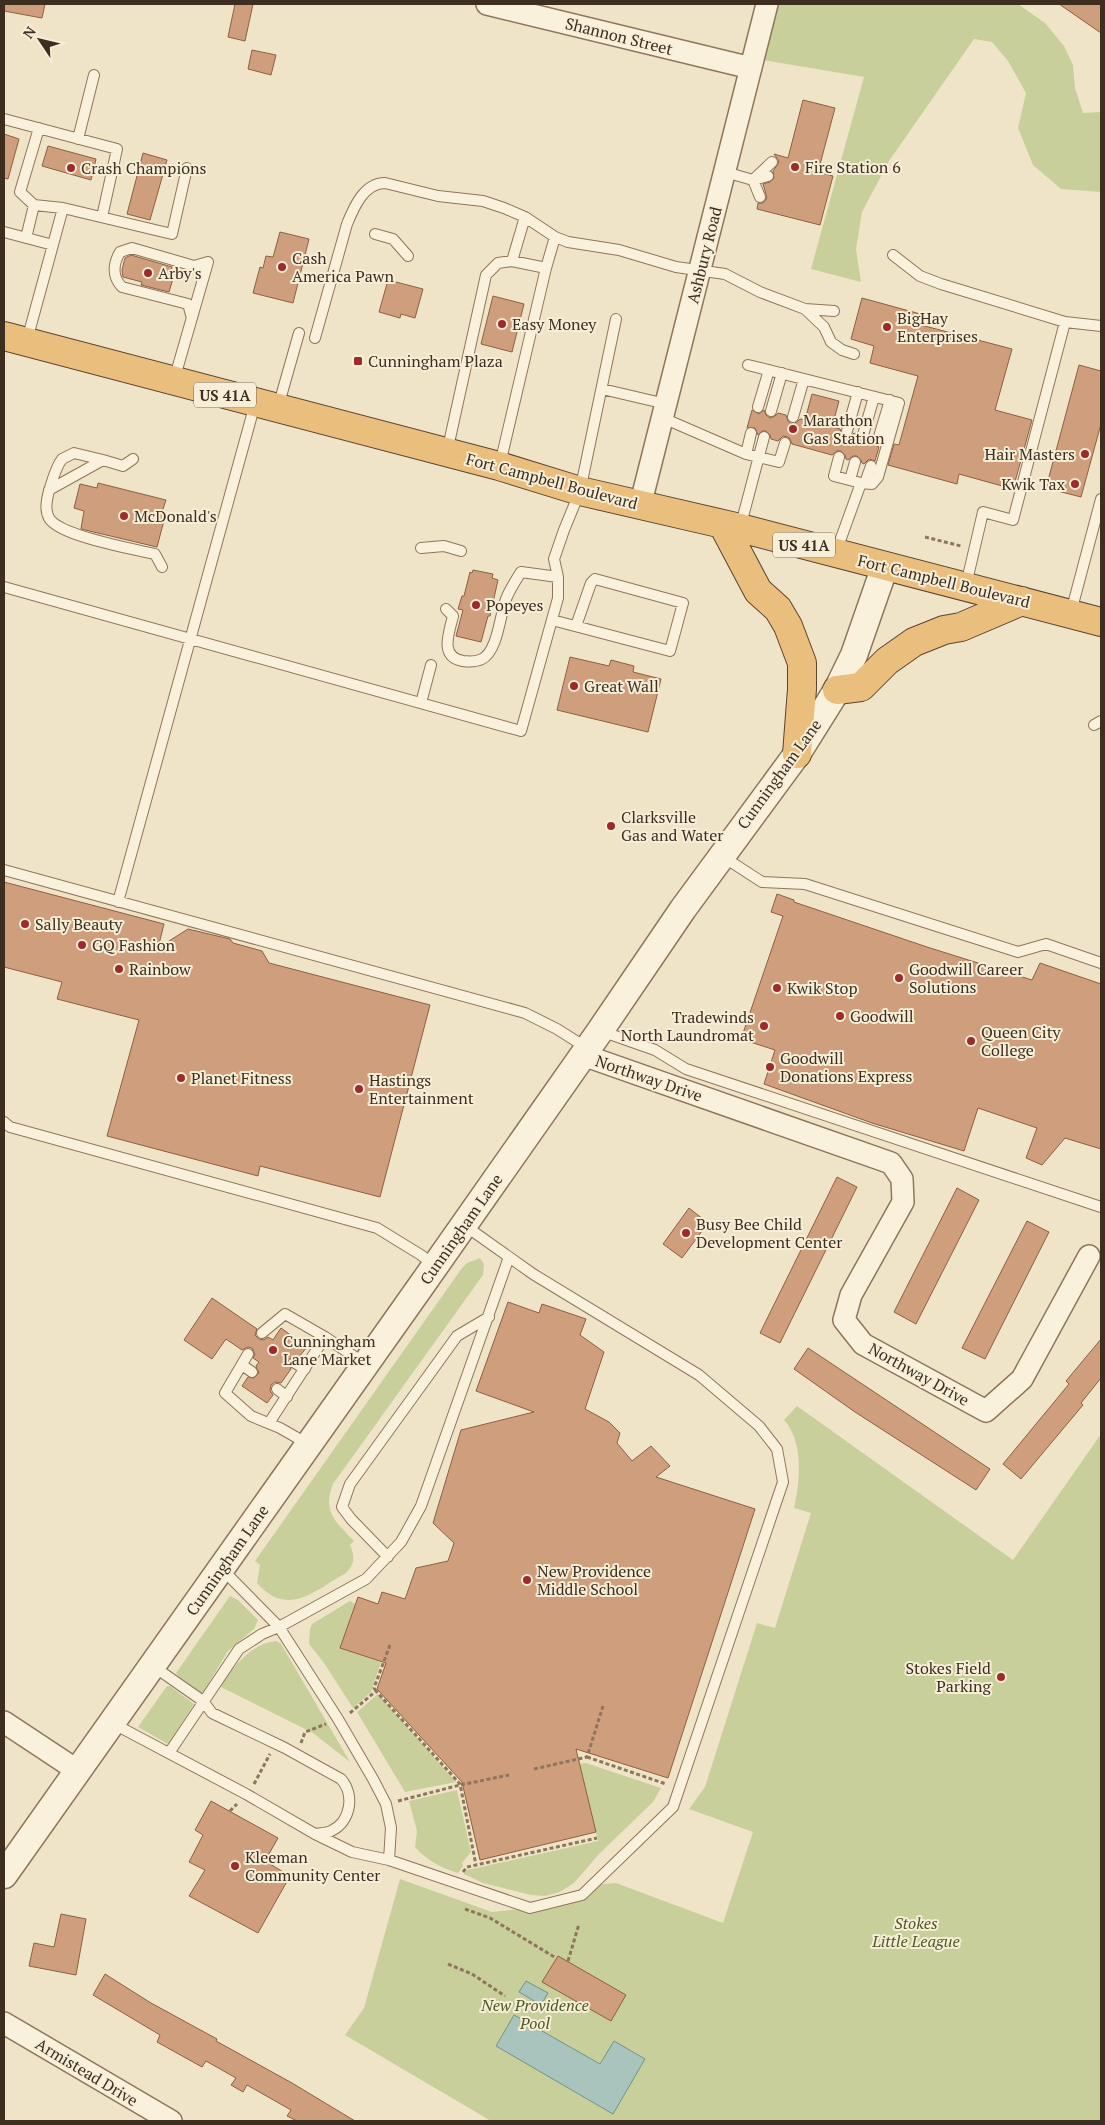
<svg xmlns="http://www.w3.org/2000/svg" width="1105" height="2125" viewBox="0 0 1105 2125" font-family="'PT Serif',serif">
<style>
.green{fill:#c9cf9b}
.water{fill:#a9c4bc;stroke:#6f938a}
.building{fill:#cf9f7d;stroke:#8d5f41}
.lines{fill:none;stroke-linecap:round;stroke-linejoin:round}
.service-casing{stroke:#8d765c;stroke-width:12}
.minor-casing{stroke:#8d765c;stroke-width:24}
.tertiary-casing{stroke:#8d765c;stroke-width:29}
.trunk-casing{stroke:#5b4430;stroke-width:30}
.path{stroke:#8d765c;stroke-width:3;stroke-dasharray:4 2.5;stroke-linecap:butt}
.service{stroke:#faf1dc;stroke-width:10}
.minor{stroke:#faf1dc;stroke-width:21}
.tertiary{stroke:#faf1dc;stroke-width:26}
.trunk{stroke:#eabe7c;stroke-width:28}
.poi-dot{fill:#9e2a2b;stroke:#f7eed8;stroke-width:2}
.labels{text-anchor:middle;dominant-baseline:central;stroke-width:4;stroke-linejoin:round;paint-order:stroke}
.shield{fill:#f7eed8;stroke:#756857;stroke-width:1}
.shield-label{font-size:15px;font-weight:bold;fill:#3d2e20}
.street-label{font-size:16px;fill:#3d2e20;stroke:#f7eed8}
.poi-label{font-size:16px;fill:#3d2e20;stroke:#f7eed8;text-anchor:start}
.park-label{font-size:16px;font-style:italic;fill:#4d5a26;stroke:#f7eed8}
</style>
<rect width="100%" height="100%" fill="#f0e4c8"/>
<!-- green -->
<path class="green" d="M778,4H1018L1045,23L1064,46L1073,65L1075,88L1083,113L1101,112V192L1061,189L1033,165L1018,128L1026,93L1008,61L992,42L974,39L889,161L862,212L856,249L861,282L811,269L864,77L763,60Z
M480,1258L484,1264L483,1275L333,1484C322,1512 336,1522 354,1541L350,1545C355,1556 355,1564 346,1573C314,1591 288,1618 257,1583L260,1565L255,1561L462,1268L467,1263Z
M797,1406L1013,1560L1101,1434V2121H491L345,2035L364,2008L400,1879L492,1912L530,1908L582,1895L592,1885L616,1883L723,1923L753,1832L689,1809L705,1787L757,1623L775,1628L811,1513L794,1508C800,1481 804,1442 784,1420Z
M230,1596L238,1600L258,1620L254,1629L228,1651L202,1694L180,1679L176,1673Z
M350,1601L355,1604L340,1648L381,1662L371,1692L353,1708L324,1663L309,1644L310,1629L312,1624Z
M276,1641L281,1644L350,1762L313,1733L221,1687C232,1667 252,1643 276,1641Z
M167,1686H170L194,1704L168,1744L138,1727Z
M378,1694L456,1782L405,1792L357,1712Z
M586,1763L661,1788L653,1802L599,1854L574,1883L560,1892L545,1896L531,1895L483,1883L464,1874L467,1870L598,1841L579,1764Z
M457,1790L471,1852L462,1863L463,1866L458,1873C441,1868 426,1860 415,1847L417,1831L409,1801Z"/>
<!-- water -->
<path class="water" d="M526,1981L548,1993L541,2005L519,1992Z
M514,2015L600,2064L614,2041L645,2059L613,2114L496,2046Z"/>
<!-- building -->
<path class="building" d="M4,4H45L42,18L4,11Z
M235,4H253L245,41L228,37Z
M1059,4H1101V33Z
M252,50L276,55L271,75L248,69Z
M803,100L835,108L818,172L833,176L820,225L757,209L758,203H763L767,198L763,184L770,182L774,178L773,171L778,164L779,161L774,154L788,158Z
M4,134L19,139L8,179L4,178Z
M48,146L96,159L91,180L42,166Z
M143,153L167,160L150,220L127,214Z
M280,232L309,239L293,303L253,293L260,267L263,268L266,256L273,257Z
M131,255L172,267L171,271L175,272L169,292L141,285L142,282L123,277L122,270L125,258Z
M388,280L423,289L415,318L401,314L400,318L379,312Z
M493,296L524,304L512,352L481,344Z
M862,298L924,315L921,325L1012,349L995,410L1032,420L1013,489L959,474L957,484L888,465L894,444L899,445L918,376L870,363L874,346L851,339Z
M1079,365L1101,371V424L1081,497L1046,488Z
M812,394L839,401L832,427L840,429L842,435L846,438L851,436L854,433L856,434L858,439L862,442L872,438L873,444L879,447L875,461L869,459L864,464L862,463L861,460L857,456H853L848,460L846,459L845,455L841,451H837L832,455L792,444L790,439L788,437L783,436L778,441L771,439L770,435L766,431H762L758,435L755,428H747L752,410L759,414L764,410L766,415L770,418L775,416L778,413L786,415L788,421L792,424L797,422L800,419L805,420Z
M98,483L166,500L162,512L166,513L157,547L81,529L84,511L74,508L80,484L97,488Z
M473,570L493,574L492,578L498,580L490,616H488L481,642L456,636L463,610L458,609L462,596H464L470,572L472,573Z
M570,657L609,666L611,660L634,666L633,672L661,679L648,732L557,710Z
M4,882L164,924L158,948L188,929L230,939L233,943L262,951L269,963L430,1005L380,1197L260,1166L258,1176L107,1136L139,1020L57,999L62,982L4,967Z
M777,894L794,900V902L927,947L1032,980L1040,963L1101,984V1149L1065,1138L1042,1165L1026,1158L1037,1128L978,1108L964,1151L872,1123L764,1084L775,1050L741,1039L783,916L771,912Z
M837,1177L857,1187L780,1343L760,1333Z
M957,1188L979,1200L916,1324L894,1312Z
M689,1208L708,1223L682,1258L663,1244Z
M1027,1221L1049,1232L985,1359L962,1348Z
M212,1298L257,1329L255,1335L259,1339L264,1340L268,1337L273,1340L281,1328L307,1347L299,1357L295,1356L289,1359L288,1363L291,1369L281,1383L275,1382L271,1385L270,1391L273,1395L267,1403L242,1386L248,1377L254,1378L259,1373L256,1366L259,1362L253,1358L255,1354L252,1348L248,1347L242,1350L226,1339L212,1359L184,1340Z
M508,1302L539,1313L542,1304L586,1319L580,1335L604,1352L585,1409L609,1422L620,1433L617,1443L632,1461L651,1446L670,1466L656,1477L755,1509L668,1778L576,1749L596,1832L480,1860L462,1782L377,1689L386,1663L340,1648L358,1597L378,1604L382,1592L405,1599L416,1568L448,1561L454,1543L433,1523L461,1430L534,1412L476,1391Z
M1101,1339V1378L1081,1403L1083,1405L1021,1479L1003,1464L1069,1384L1066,1381Z
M808,1348L990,1469L976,1490L855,1412L794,1369Z
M211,1801L278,1838L265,1861L290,1876L258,1933L189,1896L205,1870L189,1862L203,1835L195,1830Z
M61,1914L86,1919L76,1975L29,1966L34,1943L54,1947Z
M558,1956L626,1995L611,2021L542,1982Z
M105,1974L151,2003L217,2039L216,2041L292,2083L355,2121H297L287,2116L291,2110L247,2085L243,2092L231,2085L236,2078L206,2061L202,2067L157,2042L160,2035L93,1995Z"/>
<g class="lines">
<!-- service casing -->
<g class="service-casing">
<path id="service" d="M4,119L117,149L102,217
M78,139L94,75
M725,172L753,180L768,176
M754,179L772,162
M753,180L760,197
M34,205L63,208L172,234L187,168
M4,232L53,245
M375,234L393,239L408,256
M26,238L34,205L20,192L39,128
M893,255L920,276L941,284L1065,322L1013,520L983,512L966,585
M512,261L525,217
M805,309L834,311
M192,318L188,304L122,287C112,277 113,264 120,252L132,248L194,266L208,262
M1065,322L1101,326
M315,338L347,224C354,207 364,183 385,183L438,196L483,201L504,208L525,217L555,237L568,242L619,250L676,267L725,274L760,292L805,309L824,327L831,342L842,350L854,354
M27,340L63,208
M748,365L899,403L878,477L872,484L861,483L834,476L839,457
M174,380L208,262
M602,389L666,404
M278,407L299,333
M758,407L769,370
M771,411L782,373
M793,417L804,379
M663,418L746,454L779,462L785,443
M847,431L858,392
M863,435L874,397
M878,440L890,400
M447,452L486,275L498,263L512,261L546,268
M746,454L751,433
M103,460L74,453L62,459C56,467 53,478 50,488C47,497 44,509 49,518C59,536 133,549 155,554L162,567
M500,464L546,268L555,237
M850,480L855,462
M865,483L871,466
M49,490L103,460L123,466L133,459
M740,528L764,437
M421,548L444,546L461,551
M836,552L861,483
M4,587L521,731L558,598V577L554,559L564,530L580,491L616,319
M446,609L453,616C449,633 439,657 463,661C470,662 476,662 482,659C498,651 500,614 506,599C510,589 516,580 521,572L558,577
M1071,612L1101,499
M552,620L670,651L683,603L595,579L591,583L576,626
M421,703L431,665
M1094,725L1101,721
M722,856L762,882L805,884L1018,952L1046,944L1101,963
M4,870L525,1013L557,1029L587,1048
M118,902L255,404
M601,1031L655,1050L686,1069L1101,1207
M4,1122L10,1127L377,1228L421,1255L434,1265
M262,1333L285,1314L325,1337L364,1363
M248,1354L225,1393L251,1416L280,1428L308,1444
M295,1363L305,1369
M242,1365L252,1372
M277,1389L287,1397
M269,1423L325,1337
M388,1557L351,1519L342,1507L350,1484L457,1336L489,1317
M221,1568L279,1627L338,1719L373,1779L386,1804L391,1828L389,1860
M153,1666L203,1701L212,1713L285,1748L341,1779C355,1794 351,1822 331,1831C327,1833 320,1833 315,1834
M112,1723L246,1794L315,1834L352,1852L389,1860L530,1908L582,1895L673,1807L783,1482L777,1449L759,1426L699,1375L533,1274L464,1225
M169,1753L239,1649L262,1634L279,1627L366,1579L401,1542L421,1506L509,1257"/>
</g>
<!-- minor casing -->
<g class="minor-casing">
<path id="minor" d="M487,4L751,68
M640,506L767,4
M583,1055L891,1163L902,1179L903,1202L851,1295L844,1320L863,1344L986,1411L1022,1379L1089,1256
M4,1722L78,1771
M4,2023L171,2121"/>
</g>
<!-- tertiary casing -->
<g class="tertiary-casing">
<path id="tertiary" d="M4,1875L421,1286L600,1031L683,909L797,754L837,690L854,655L885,566"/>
</g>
<!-- trunk casing -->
<g class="trunk-casing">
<path id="trunk" d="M4,336L499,466L580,491L740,528L1101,622
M723,525L758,591L778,609L788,626L802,663V689L797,754
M837,690L861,687L887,661L914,642L944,630L961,627L1022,601"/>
</g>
<!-- path -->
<path class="path" d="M925,537L961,546
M376,1691L374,1688L390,1645
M350,1713L376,1691L460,1784L476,1865
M301,1743L305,1732L326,1724
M587,1757L666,1784
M534,1769L587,1757L603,1706
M254,1784L270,1754
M398,1801L460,1785L509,1775
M230,1811L237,1804
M463,1872L467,1867L597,1838
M465,1909L490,1918L556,1958
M568,1961L579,1924
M448,1964L472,1974L505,1996"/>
<!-- service -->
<use href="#service" class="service"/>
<!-- minor -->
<use href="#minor" class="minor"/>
<!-- tertiary -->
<use href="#tertiary" class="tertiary"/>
<!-- trunk -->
<use href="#trunk" class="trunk"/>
</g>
<!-- markers -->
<g class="poi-dot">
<circle cx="795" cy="167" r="5"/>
<circle cx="71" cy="168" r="5"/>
<circle cx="282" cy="267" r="5"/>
<circle cx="148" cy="273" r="5"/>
<circle cx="502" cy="324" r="5"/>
<circle cx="887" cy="327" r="5"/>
<rect x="353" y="356" width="10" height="10" rx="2.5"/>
<circle cx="793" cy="429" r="5"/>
<circle cx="1085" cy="454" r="5"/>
<circle cx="1075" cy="484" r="5"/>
<circle cx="124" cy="516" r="5"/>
<circle cx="476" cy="605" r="5"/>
<circle cx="574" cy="686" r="5"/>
<circle cx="611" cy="826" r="5"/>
<circle cx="25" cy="924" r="5"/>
<circle cx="82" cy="945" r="5"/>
<circle cx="119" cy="969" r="5"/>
<circle cx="899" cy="978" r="5"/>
<circle cx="777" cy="988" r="5"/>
<circle cx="840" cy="1016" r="5"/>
<circle cx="764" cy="1026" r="5"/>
<circle cx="971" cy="1041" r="5"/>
<circle cx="770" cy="1067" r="5"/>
<circle cx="181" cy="1078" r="5"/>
<circle cx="359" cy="1089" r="5"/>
<circle cx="686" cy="1233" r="5"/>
<circle cx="273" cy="1350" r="5"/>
<circle cx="527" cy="1580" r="5"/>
<circle cx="1001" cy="1677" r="5"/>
<circle cx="235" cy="1866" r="5"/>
</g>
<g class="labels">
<!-- shield labels -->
<g class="shield">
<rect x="194" y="382.5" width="62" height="25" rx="4"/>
<rect x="773" y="532.5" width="62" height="25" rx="4"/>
</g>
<g class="shield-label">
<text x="225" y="395">US 41A</text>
<text x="804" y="545">US 41A</text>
</g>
<!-- street labels -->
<g class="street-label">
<text transform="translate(619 36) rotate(14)">Shannon Street</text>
<text transform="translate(704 255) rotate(-76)">Ashbury Road</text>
<text transform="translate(552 481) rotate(15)">Fort Campbell Boulevard</text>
<text transform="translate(944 581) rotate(14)">Fort Campbell Boulevard</text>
<text transform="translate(779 774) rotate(-54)">Cunningham Lane</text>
<text transform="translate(649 1078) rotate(19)">Northway Drive</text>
<text transform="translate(461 1229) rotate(-55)">Cunningham Lane</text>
<text transform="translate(919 1374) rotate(29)">Northway Drive</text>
<text transform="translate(227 1560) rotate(-55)">Cunningham Lane</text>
<text transform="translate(87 2072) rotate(31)">Armistead Drive</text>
</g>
<!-- poi labels -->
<g class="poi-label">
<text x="805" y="167">Fire Station 6</text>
<text x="81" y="168">Crash Champions</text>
<text x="292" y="258">Cash<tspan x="292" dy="18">America Pawn</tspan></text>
<text x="158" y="273">Arby's</text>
<text x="897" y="318">BigHay<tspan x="897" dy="18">Enterprises</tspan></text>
<text x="512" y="324">Easy Money</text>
<text x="368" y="361">Cunningham Plaza</text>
<text x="803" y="420">Marathon<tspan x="803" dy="18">Gas Station</tspan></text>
<text x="1075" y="454" text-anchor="end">Hair Masters</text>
<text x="1065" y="484" text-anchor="end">Kwik Tax</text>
<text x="134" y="516">McDonald's</text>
<text x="486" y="605">Popeyes</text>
<text x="584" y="686">Great Wall</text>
<text x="621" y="817">Clarksville<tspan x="621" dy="18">Gas and Water</tspan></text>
<text x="35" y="924">Sally Beauty</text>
<text x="92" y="945">GQ Fashion</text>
<text x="129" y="969">Rainbow</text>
<text x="909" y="969">Goodwill Career<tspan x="909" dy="18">Solutions</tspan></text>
<text x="787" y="988">Kwik Stop</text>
<text x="850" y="1016">Goodwill</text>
<text x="754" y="1017" text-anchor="end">Tradewinds<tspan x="754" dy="18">North Laundromat</tspan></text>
<text x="981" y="1032">Queen City<tspan x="981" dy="18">College</tspan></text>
<text x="780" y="1058">Goodwill<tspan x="780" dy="18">Donations Express</tspan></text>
<text x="191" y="1078">Planet Fitness</text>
<text x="369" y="1080">Hastings<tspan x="369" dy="18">Entertainment</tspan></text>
<text x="696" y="1224">Busy Bee Child<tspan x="696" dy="18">Development Center</tspan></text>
<text x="283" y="1341">Cunningham<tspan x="283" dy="18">Lane Market</tspan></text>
<text x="537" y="1571">New Providence<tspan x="537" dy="18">Middle School</tspan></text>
<text x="991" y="1668" text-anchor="end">Stokes Field<tspan x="991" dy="18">Parking</tspan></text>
<text x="245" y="1857">Kleeman<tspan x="245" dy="18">Community Center</tspan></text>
</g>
<!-- park labels -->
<g class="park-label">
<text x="916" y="1923">Stokes<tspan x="916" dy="18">Little League</tspan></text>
<text x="535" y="2005">New Providence<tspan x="535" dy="18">Pool</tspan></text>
</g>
</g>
<!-- border -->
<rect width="1105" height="2125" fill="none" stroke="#3d2e20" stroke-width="10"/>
<!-- north arrow -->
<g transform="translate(40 40) rotate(305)" stroke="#f7eed8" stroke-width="4" paint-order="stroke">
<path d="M0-4L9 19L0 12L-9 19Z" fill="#3d2e20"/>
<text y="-8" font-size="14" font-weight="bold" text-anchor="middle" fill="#3d2e20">N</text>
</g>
</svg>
